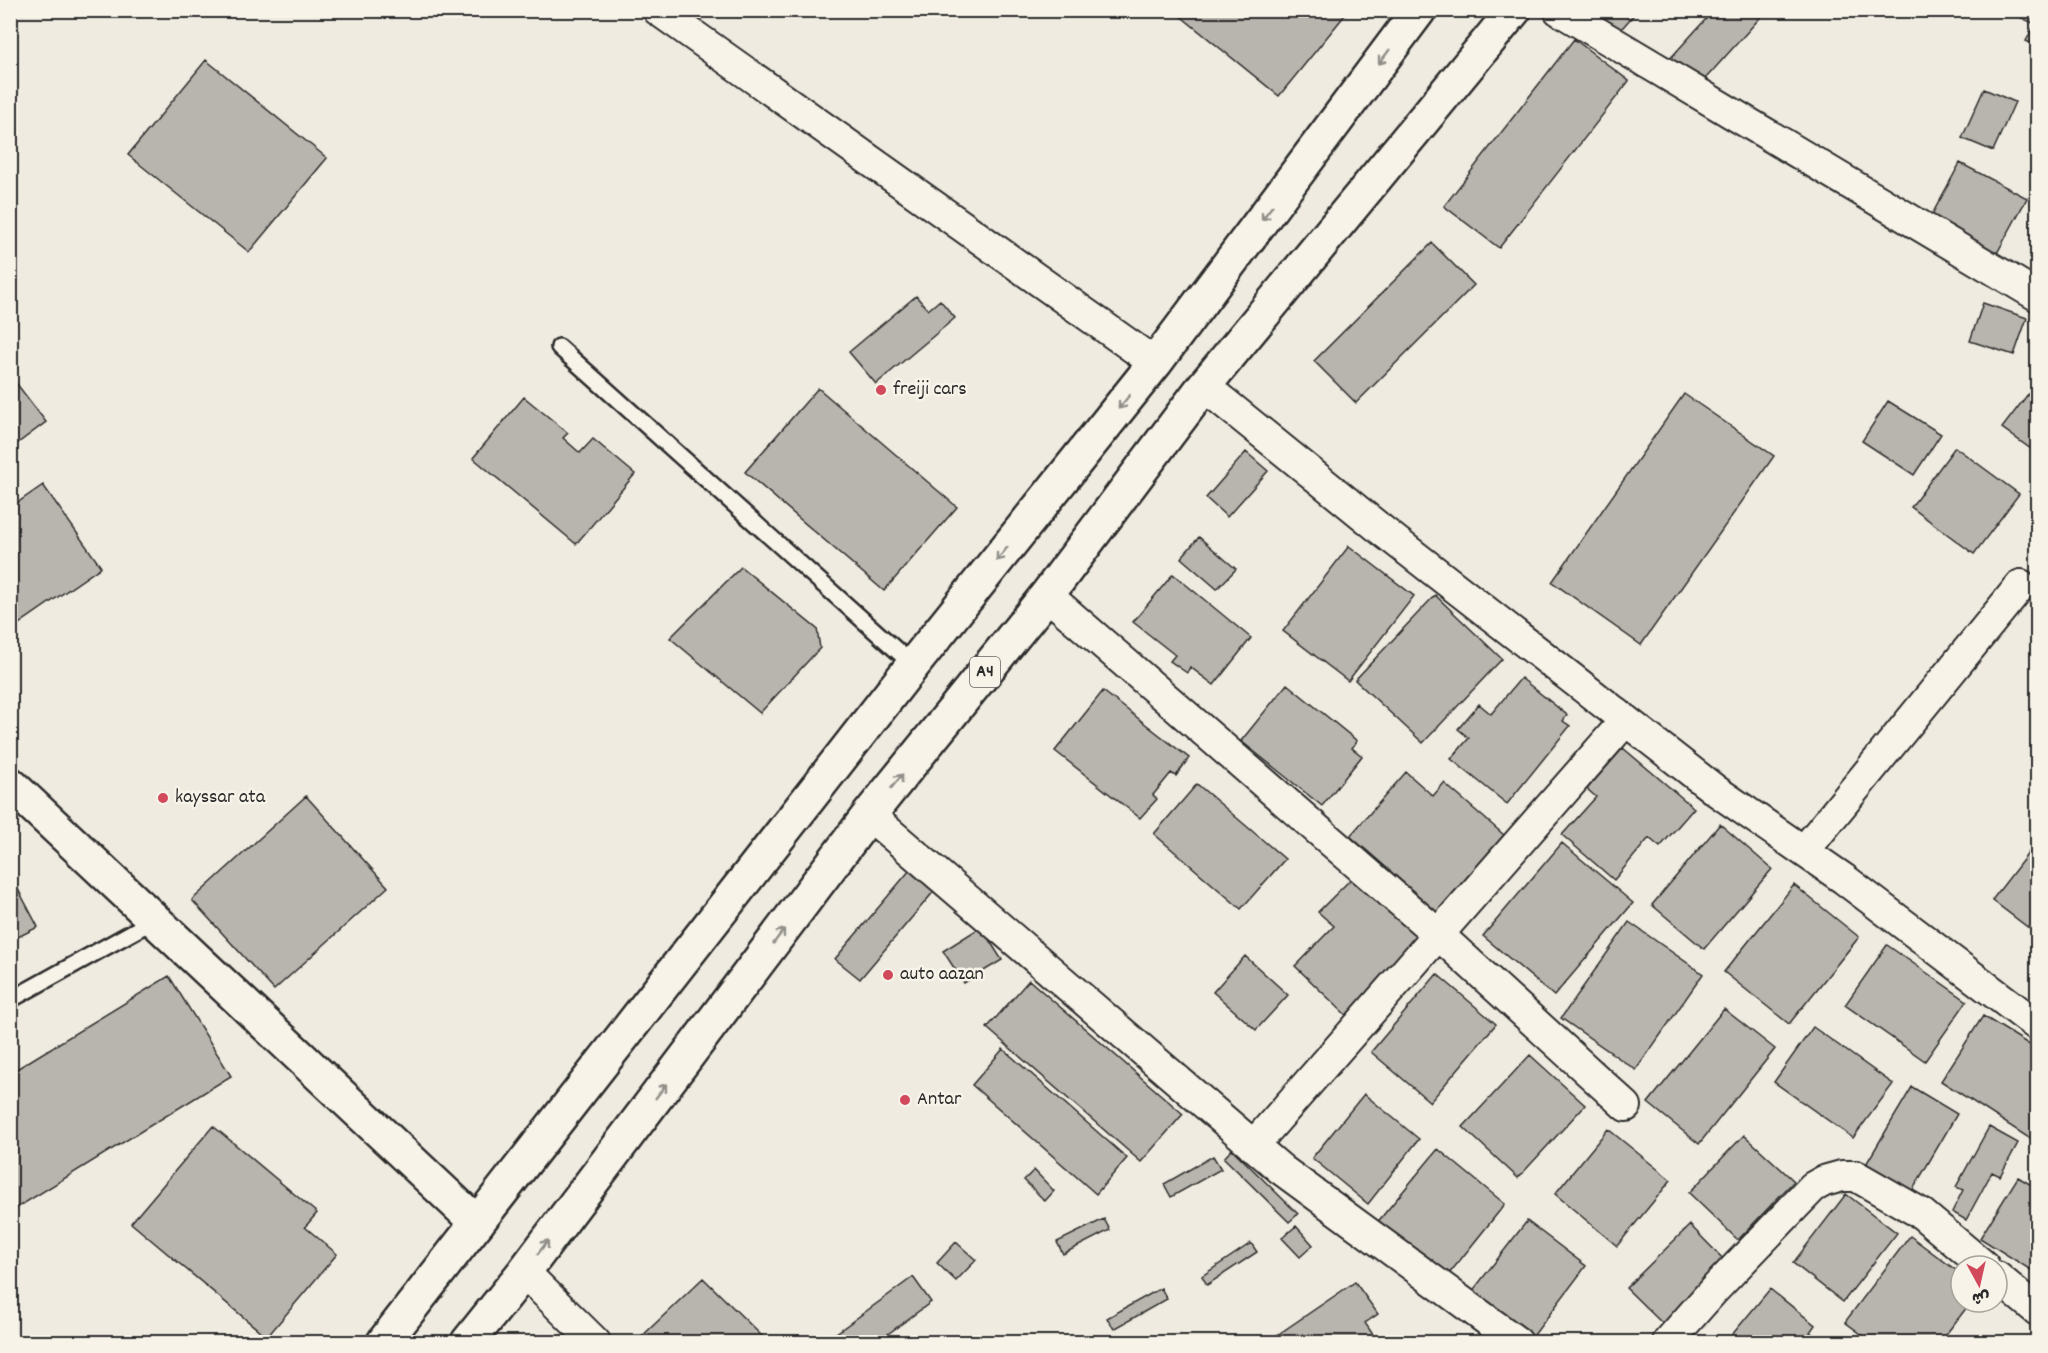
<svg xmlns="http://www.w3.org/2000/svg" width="2048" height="1353" viewBox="0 0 2048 1353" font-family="Dekko,'Playpen Sans Arabic',sans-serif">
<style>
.building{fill:#b8b5ae;stroke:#2b2b2b;stroke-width:1.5}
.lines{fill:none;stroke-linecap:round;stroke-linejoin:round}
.lane-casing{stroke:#2b2b2b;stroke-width:20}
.street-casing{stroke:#2b2b2b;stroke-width:34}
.secondary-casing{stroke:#2b2b2b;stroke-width:38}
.highway-casing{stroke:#2b2b2b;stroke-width:38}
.lane{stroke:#f7f3e8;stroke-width:15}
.street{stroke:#f7f3e8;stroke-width:30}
.secondary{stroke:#f7f3e8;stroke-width:33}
.highway{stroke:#f7f3e8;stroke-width:33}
.oneway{stroke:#918f8a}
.poi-dot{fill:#d1495b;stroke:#f7f3e8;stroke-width:2}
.labels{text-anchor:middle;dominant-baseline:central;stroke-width:5;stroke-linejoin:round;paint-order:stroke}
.shield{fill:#f7f3e8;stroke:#686764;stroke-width:1.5}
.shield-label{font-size:18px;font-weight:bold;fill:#2b2b2b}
.poi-label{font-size:20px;fill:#2b2b2b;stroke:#f7f3e8;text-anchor:start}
</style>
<rect width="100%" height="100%" fill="#efebe0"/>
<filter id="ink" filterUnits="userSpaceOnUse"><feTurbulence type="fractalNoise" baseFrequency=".0167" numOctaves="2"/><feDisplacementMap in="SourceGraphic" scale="12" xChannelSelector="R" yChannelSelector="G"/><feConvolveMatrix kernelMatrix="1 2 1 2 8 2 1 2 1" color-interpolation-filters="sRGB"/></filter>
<g filter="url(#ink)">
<!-- building -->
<path class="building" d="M1173,10H1349L1279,96Z
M1597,10H1638L1616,35L1593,15Z
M1714,10H1767L1698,87L1668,61Z
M2005,10H2038V46L2026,41L2035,24Z
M1574,39L1629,81L1499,248L1444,206Z
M206,60L327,158L249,252L128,155Z
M1984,89L2015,102L1993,151L1962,138Z
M1960,163L2027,198L1996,255L1929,220Z
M1432,243L1474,285L1356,403L1314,361Z
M916,296L928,310L940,300L955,318L876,384L849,352Z
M1983,303L2027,318L2014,355L1970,341Z
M10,375L46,422L10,449Z
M2038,381V454L2002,428Z
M818,388L957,507L884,591L745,472Z
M1684,394L1774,456L1641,645L1552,582Z
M524,397L568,433L563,438L580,453L593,439L635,474L576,544L473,458Z
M1888,401L1941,434L1914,475L1862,441Z
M1955,447L2019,494L1974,554L1911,507Z
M1246,452L1268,471L1227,517L1206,498Z
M43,485L101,567L10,630V508Z
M1199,537L1236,569L1217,589L1181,558Z
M1349,546L1414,596L1348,681L1283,631Z
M741,567L817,629L820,648L760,713L670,638Z
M1173,574L1251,638L1214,685L1190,667L1187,673L1170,661L1175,655L1133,622Z
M1435,595L1502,659L1423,743L1355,680Z
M1521,678L1567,715L1563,721L1570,726L1507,804L1451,759L1469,738L1458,729L1479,704L1491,714Z
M1287,684L1357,741L1352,748L1362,756L1322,806L1241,741Z
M1103,691L1189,758L1176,776L1171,773L1153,795L1157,799L1140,818L1055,751Z
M1623,748L1694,808L1660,847L1649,838L1614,880L1562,835L1596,797L1587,789Z
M1406,772L1433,796L1444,783L1504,835L1437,912L1350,836Z
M1197,784L1285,859L1241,909L1154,834Z
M306,796L388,887L274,990L192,900Z
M1720,824L1772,869L1704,949L1652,905Z
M1562,843L1633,903L1554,996L1483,936Z
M2036,843L2038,844V935L1992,900Z
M910,870L935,890L860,979L835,959Z
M10,874L38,927L10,941Z
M1355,875L1424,941L1349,1018L1295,966L1334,926L1318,912Z
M1794,885L1859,937L1789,1024L1724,972Z
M1629,922L1703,974L1636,1070L1561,1018Z
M981,927L1002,960L964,983L943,951Z
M1887,945L1967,1001L1925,1061L1845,1005Z
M1245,956L1288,995L1256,1030L1213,992Z
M1437,974L1496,1024L1430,1102L1371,1052Z
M169,976L231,1076L10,1212V1073Z
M1029,980L1183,1114L1141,1162L987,1028Z
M1724,1009L1775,1049L1699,1144L1648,1103Z
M1983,1016L2038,1050V1124L2029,1138L1941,1081Z
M1813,1027L1893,1084L1853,1138L1774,1082Z
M1003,1049L1127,1158L1096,1194L972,1085Z
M1530,1055L1585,1105L1518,1178L1463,1127Z
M1912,1087L1957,1114L1911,1193L1865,1166Z
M1364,1094L1419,1139L1368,1204L1312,1158Z
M213,1126L317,1213L305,1227L337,1254L267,1337L131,1223Z
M1989,1127L2018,1143L2000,1176L1992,1172L1966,1220L1952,1212L1963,1190L1956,1187Z
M1608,1129L1671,1180L1617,1246L1555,1194Z
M1744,1135L1794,1181L1738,1240L1689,1193Z
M1232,1149L1298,1214L1289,1222L1224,1158Z
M1438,1149L1505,1204L1445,1279L1376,1224Z
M1213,1156L1221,1169L1171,1197L1164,1184Z
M1034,1170L1054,1191L1045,1201L1024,1180Z
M2018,1177L2038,1189L2037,1274L1980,1238Z
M1846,1194L1897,1233L1843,1302L1793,1263Z
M1104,1219L1110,1230L1063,1254L1057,1242Z
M1527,1221L1586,1266L1531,1339L1471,1293Z
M1690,1225L1728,1264L1665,1326L1626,1288Z
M1296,1226L1313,1245L1300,1257L1282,1238Z
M1910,1236L1961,1274V1302H1971L1940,1342H1872L1845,1322Z
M956,1242L976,1260L956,1281L937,1263Z
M1251,1243L1257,1252L1207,1285L1202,1276Z
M913,1277L931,1302L877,1342H824Z
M703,1278L768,1342H636Z
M1355,1282L1378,1314L1365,1323L1378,1342H1267Z
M1161,1288L1167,1299L1114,1329L1107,1318Z
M1770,1289L1815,1325L1810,1332L1823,1342H1726Z"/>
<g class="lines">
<!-- lane casing -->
<g class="lane-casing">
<path id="lane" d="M559,347L913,665
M10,1000L156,919"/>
</g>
<!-- street casing -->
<g class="street-casing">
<path id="street" d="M658,10L1155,363
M1559,10L2038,296
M1204,386L1384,532L1715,790L1844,879L2038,1026
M1047,595L1439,935L1626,1106
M869,815L1282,1170L1517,1342
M1804,851L2021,585
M1253,1146L1625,721
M524,1272L595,1342
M1997,1277L2038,1311
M1668,1342L1713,1291L1813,1187L1824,1181L1842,1176H1856L1922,1214L1984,1266"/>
</g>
<!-- secondary casing -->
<g class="secondary-casing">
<path id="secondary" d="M10,784L477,1223"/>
</g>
<!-- highway casing -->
<g class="highway-casing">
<path id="highway" d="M384,1342L913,665L1155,363L1419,10
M468,1342L524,1272L869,815L1047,595L1204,386L1514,10"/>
</g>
<!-- lane -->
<use href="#lane" class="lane"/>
<!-- street -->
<use href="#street" class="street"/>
<!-- secondary -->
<use href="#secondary" class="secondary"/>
<!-- highway -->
<use href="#highway" class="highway"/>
</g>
<!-- one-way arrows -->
<defs><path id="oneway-shaft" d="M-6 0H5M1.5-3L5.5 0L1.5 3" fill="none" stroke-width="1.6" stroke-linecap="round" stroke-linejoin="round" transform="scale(1.5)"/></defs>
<g class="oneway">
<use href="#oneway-shaft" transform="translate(1384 57) rotate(127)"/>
<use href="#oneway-shaft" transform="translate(1267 213) rotate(127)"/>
<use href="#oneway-shaft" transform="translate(1124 402) rotate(129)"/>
<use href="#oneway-shaft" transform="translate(1002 554) rotate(129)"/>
<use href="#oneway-shaft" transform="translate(897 781) rotate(-51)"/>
<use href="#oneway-shaft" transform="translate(779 936) rotate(-53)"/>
<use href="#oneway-shaft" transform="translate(661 1091) rotate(-53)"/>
<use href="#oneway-shaft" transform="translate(543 1247) rotate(-53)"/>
</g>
</g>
<!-- markers -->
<g class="poi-dot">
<circle cx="881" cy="390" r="6"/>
<circle cx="163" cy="798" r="6"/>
<circle cx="888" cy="975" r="6"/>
<circle cx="905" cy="1100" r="6"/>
</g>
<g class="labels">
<!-- shield labels -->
<rect class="shield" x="970" y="657" width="30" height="30" rx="4.5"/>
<g class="shield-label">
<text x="985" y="672">A4</text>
</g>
<!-- poi labels -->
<g class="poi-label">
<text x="893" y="390">freiji cars</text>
<text x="175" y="798">kayssar ata</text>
<text x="900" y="975">auto aazan</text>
<text x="917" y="1100">Antar</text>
</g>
</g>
<!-- margin -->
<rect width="2048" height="1353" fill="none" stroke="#f7f3e8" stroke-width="36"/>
<rect x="18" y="18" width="2012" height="1317" fill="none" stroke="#2b2b2b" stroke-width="2" filter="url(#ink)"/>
<!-- north arrow -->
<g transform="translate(1979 1284) rotate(172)"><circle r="28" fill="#f7f3e8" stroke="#a5a39c" stroke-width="1.5"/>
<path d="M0-4.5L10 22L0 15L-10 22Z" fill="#d1495b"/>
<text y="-9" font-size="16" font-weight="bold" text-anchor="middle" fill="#2b2b2b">ش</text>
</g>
</svg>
